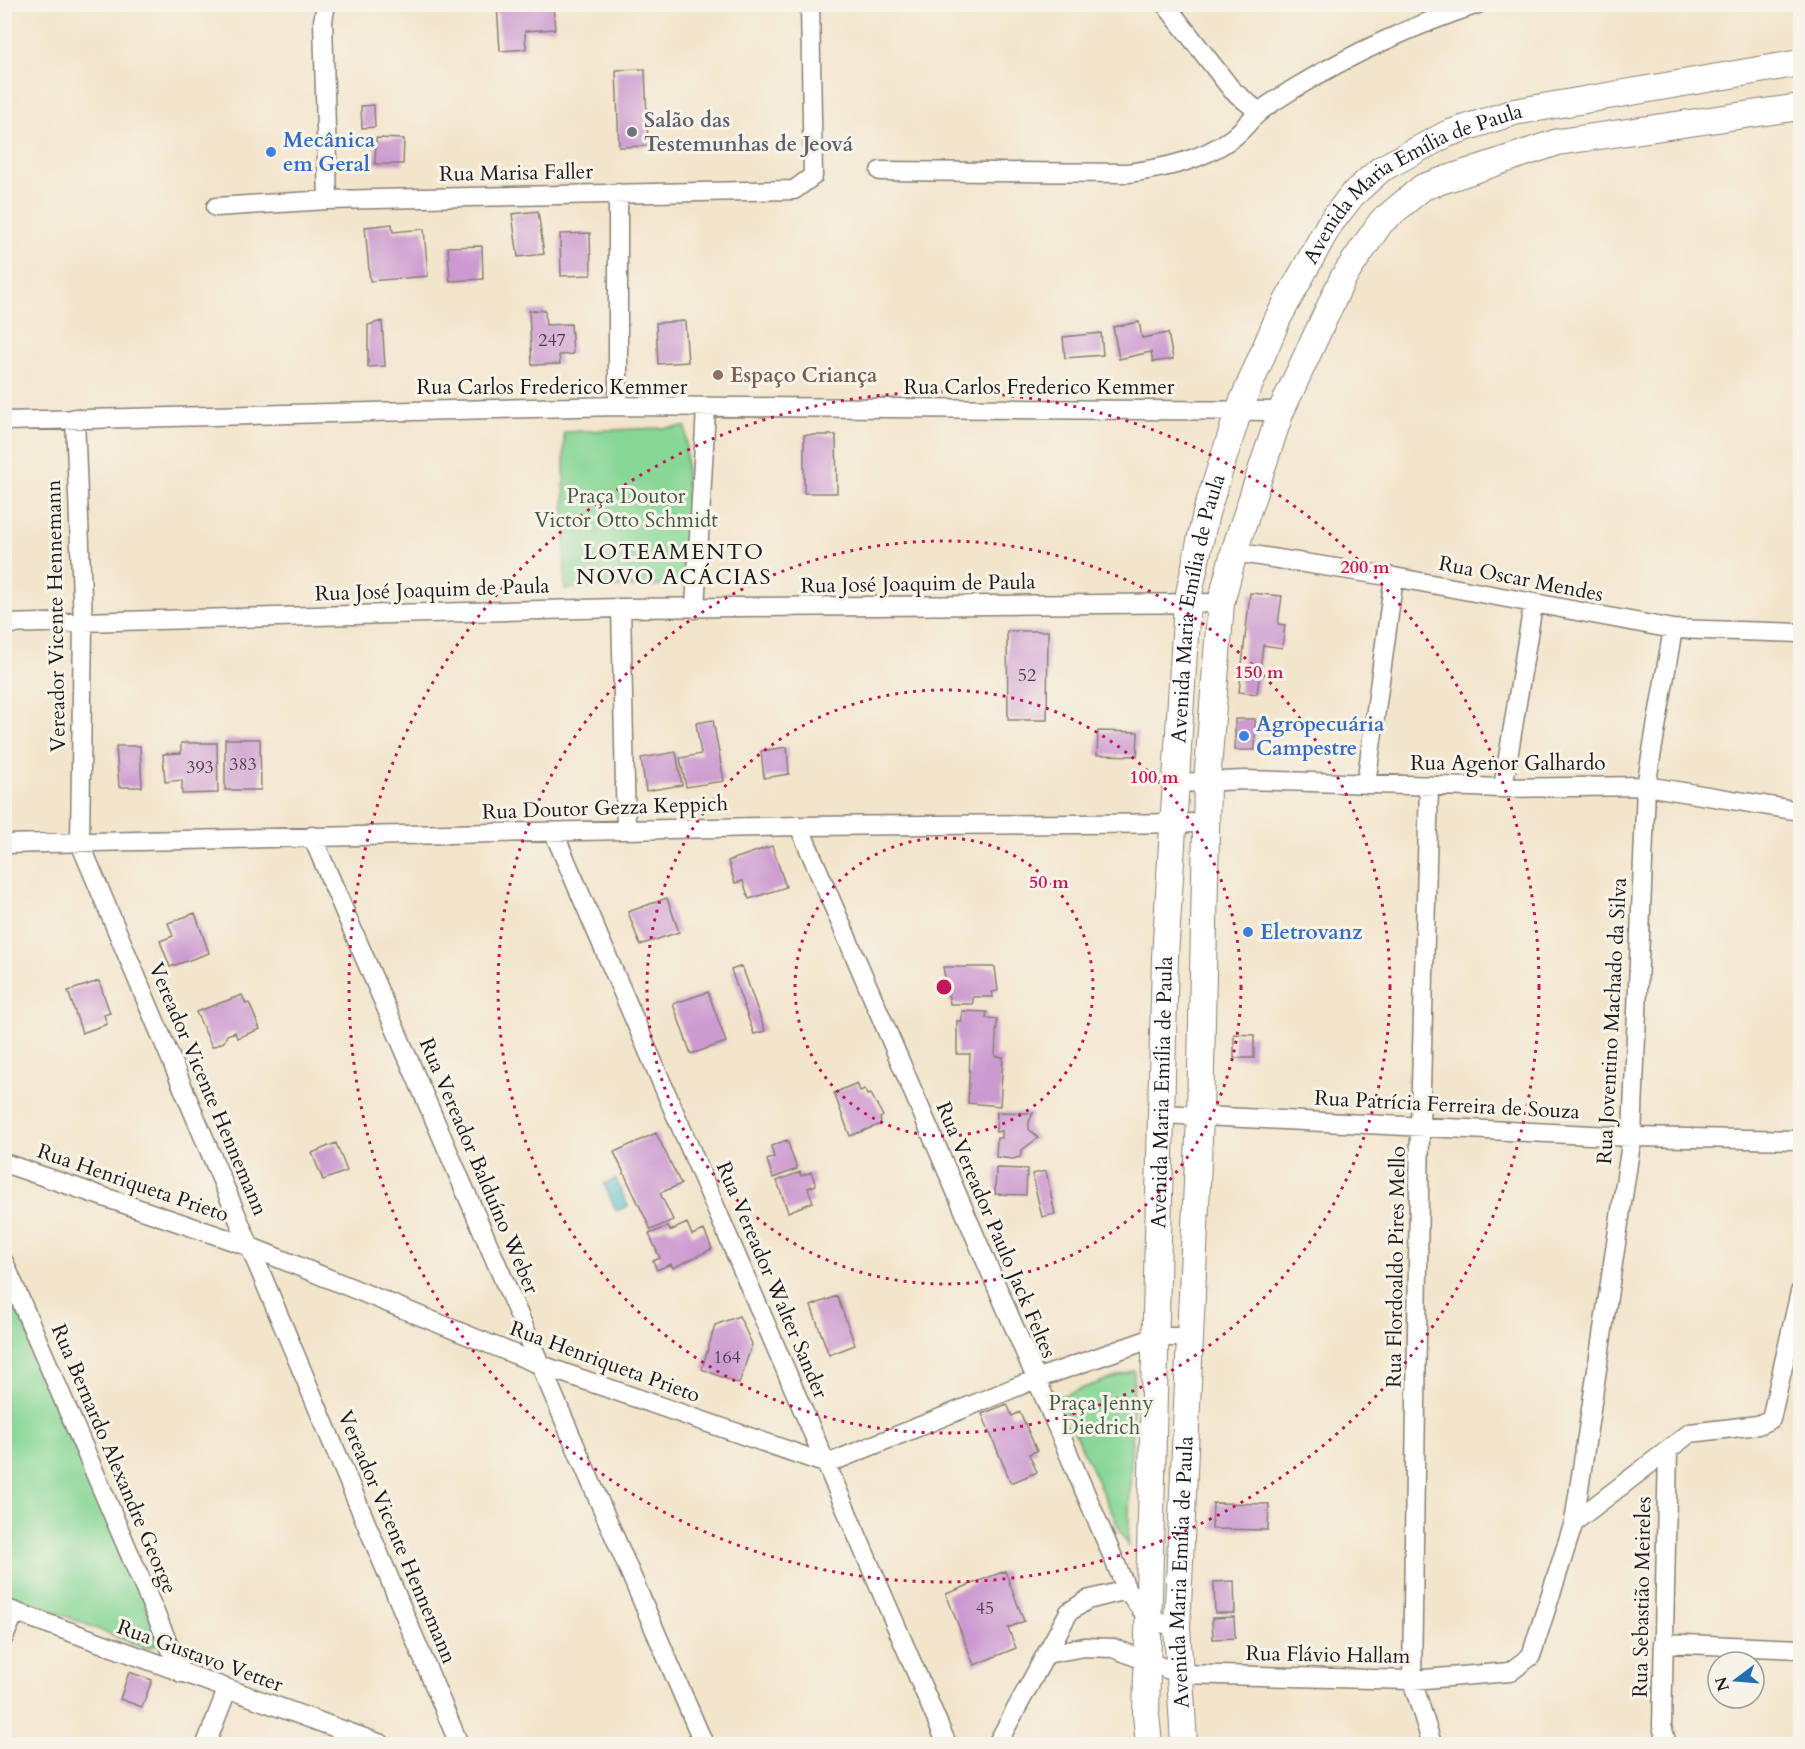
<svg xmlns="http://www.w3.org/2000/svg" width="1805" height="1749" viewBox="0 0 1805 1749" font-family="Cardo,serif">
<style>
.green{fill:#88d797;stroke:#527a5a;stroke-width:1.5}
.water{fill:#52bfca;stroke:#376e73;stroke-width:1.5}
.building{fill:#cc9ad0}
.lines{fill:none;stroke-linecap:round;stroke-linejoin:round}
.minor-casing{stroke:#888074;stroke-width:21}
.secondary-casing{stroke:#888074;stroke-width:28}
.minor{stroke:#fff;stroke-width:18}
.secondary{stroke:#fff;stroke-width:26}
.ring{fill:none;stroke:#c2185b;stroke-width:3;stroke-dasharray:3 6}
.worship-dot{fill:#6b7280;stroke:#f7f3e8;stroke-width:2}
.shop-dot{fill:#3f7fe0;stroke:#f7f3e8;stroke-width:2}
.education-dot{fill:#8d6e63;stroke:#f7f3e8;stroke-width:2}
.labels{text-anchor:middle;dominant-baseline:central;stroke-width:6;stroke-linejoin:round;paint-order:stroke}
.number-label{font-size:18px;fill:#483c49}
.worship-label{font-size:21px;font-weight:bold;fill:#5b616d;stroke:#f7f3e8;text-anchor:start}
.shop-label{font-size:21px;font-weight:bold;fill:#366cbe;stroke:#f7f3e8;text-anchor:start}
.street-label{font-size:21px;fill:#1c1c1c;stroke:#f7f3e8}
.education-label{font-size:21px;font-weight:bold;fill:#785e54;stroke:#f7f3e8;text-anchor:start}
.park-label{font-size:21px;fill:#425d47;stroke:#f7f3e8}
.neighbourhood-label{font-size:22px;letter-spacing:1.5px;fill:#1c1c1c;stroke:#f7f3e8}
.centre{fill:#c2185b;stroke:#f7f3e8;stroke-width:3}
.ring-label{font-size:18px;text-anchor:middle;font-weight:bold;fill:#c2185b;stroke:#f7f3e8;stroke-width:6;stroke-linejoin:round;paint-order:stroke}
</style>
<rect width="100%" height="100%" fill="#f7f3e8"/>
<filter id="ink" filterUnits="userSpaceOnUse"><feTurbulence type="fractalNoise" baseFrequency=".0167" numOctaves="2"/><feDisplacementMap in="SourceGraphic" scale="12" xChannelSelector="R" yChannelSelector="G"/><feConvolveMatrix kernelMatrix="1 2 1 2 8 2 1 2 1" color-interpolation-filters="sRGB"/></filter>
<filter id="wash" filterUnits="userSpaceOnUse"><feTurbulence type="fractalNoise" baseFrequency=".008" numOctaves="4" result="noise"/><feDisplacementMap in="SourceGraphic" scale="24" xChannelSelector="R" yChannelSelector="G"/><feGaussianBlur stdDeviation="1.35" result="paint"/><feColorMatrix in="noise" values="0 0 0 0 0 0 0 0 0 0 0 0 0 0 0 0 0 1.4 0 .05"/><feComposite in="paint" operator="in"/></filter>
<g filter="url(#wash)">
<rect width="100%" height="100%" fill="#f3e5cc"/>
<!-- green -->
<path class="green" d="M686,427L687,585L565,589L564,432Z
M4,1280L160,1639L156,1645L145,1648L5,1592Z
M1134,1370L1128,1547L1058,1397Z"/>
<!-- water -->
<path class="water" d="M616,1179L628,1206L616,1211L604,1184Z"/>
<g id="blocks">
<!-- building -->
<path class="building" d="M497,4H553L555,29L525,31L526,49L500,51Z
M645,69L648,146L619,147L616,70Z
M374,105L375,127L362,128L361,106Z
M376,138L404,139L403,164H375Z
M538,211L544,254L518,257L512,214Z
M392,224L393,232L424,229L428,276L370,281L365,227Z
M590,233L591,275L561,276L560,234Z
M482,246L483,279L450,281L448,247Z
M545,310L546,325L571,324L573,354L559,355L560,364L532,365L529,311Z
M382,321L385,366L368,367V325Z
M685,321L688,362L658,364L656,323Z
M1139,322L1142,338L1168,333L1173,359L1153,362L1151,352L1119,359L1113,327Z
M1101,333L1103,355L1065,358L1063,337Z
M804,435H836L837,493H804Z
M1250,593L1282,596L1278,624L1285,625L1282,648L1263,645L1257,694L1239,692Z
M1007,631H1048L1047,720H1008Z
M1235,719H1255V750H1235Z
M713,720L724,781L686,787L680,758L701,754L696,723Z
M1098,731L1138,732L1137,756L1097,755Z
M225,739H260L261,790H225Z
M181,743H217L218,793L182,794V780L165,782L163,754L181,753Z
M116,746H140L142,787H119Z
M787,747L789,774L764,778L761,751Z
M676,752L682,785L646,791L641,758Z
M772,846L786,887L749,899L743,881L735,883L728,861Z
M667,898L679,932L640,945L628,912Z
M195,913L209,953L170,967L160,941L173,936L168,923Z
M742,966L765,1031L754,1034L731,970Z
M943,967H995L998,991L992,992L993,997H973V1004H950Z
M99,981L110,1013L104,1015L107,1024L82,1033L68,991Z
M708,992L726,1042L691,1054L673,1004Z
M242,995L246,1004L249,1003L260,1029L237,1038L235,1032L227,1035L224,1042L212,1047L196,1012Z
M962,1011L987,1012L986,1018L997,1019L995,1056L1003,1057L1000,1106L968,1103L970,1054H957V1021H962Z
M1234,1034L1254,1035V1058H1234Z
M857,1083L860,1091L865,1089L867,1095L871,1094L883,1116L880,1118L881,1124L850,1136L834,1093Z
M997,1112L1033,1113L1029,1122V1129L1038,1138L1022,1150L1020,1157L1013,1159L996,1157L997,1138H1002V1131L996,1132Z
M656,1133L681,1184L660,1193L673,1220L651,1230L614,1152Z
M787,1140L797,1169L773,1178L767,1160L774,1157L771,1146Z
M336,1143L347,1171L323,1180L312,1153Z
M996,1168L1027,1169L1026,1195L995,1194Z
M1046,1171L1055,1214L1042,1217L1032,1174Z
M800,1172L801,1176L811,1172L816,1185L808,1188L813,1202L788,1212L777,1181Z
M687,1223L692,1235L704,1230L712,1249L673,1268L671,1264L657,1270L653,1261L660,1258L649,1234L668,1226L670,1231Z
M837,1296L855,1345L829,1355L811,1306Z
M739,1316L752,1344L739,1384L702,1369L715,1325Z
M1007,1404L1012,1416L1020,1412L1037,1451L1029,1454L1037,1472L1011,1483L982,1414Z
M1213,1503L1269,1504L1268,1530L1212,1529Z
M1005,1571L1024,1621L1008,1628L1016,1648L974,1665L946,1594Z
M1234,1581L1235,1613H1215L1214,1582Z
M1234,1617L1235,1638L1213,1639L1212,1618Z
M129,1672L152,1680L142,1707L120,1699Z"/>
</g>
</g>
<g filter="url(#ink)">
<use href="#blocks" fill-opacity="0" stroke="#888074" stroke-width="1.5"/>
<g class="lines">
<!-- minor casing -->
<g class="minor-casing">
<path id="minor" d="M326,4L323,21L328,200
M1165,4L1232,90L1259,112
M880,171L1128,173C1165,168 1200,161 1231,139C1241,132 1248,122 1257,114C1268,104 1283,96 1295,88C1353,53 1414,25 1478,4
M618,193V406
M216,207L328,200L794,190L813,176L810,4
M75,418L83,622L80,843L459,1744
M4,421L618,406L1281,411
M1234,552L1394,577L1673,629L1800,633
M621,608L626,829
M695,609L706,409
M4,624L621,608L1221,603
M1178,783L1244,780L1503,788L1646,786L1800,811
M1366,784L1394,577
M1429,786L1420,1126L1412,1680L1432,1744
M1503,788L1533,605
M799,826L1127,1590L1149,1620L1177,1627
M554,833L947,1744
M312,836L704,1744
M4,844L799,826L1207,823
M1162,1114L1632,1137L1800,1140
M4,1163L251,1247L541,1365L827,1464L1036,1379L1156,1337H1192
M4,1262L181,1673
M1574,1522L1632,1137L1646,786L1673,629
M4,1608L381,1744
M4,1637L15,1612
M1663,1643L1800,1649
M1046,1654L1084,1647L1113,1648L1180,1674L1412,1680L1510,1672L1531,1656L1574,1522L1690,1433L1758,1425L1771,1419L1800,1292
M206,1744L227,1690
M997,1744L1069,1612L1087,1600L1127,1590
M1667,1744L1662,1726L1668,1450"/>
</g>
<!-- secondary casing -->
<g class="secondary-casing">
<g id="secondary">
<path id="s1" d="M1149,1744L1146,1715L1165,957L1187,603L1206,513L1239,410L1278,318L1329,225L1352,195L1381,169L1447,134L1514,112L1800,63"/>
<path id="s2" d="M1184,1744L1177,1627L1200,1116L1207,782L1221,603L1234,552L1281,411L1343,278L1381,222L1423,187L1558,142L1800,107"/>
</g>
</g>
<!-- minor -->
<use href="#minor" class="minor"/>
<!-- secondary -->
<use href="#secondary" class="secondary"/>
</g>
</g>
<!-- distance rings -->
<g class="ring">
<circle cx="944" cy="987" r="149"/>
<circle cx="944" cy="987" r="297"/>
<circle cx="944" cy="987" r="446"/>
<circle cx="944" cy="987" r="595"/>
</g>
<!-- markers -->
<circle class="worship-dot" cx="632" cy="132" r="6"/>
<g class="shop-dot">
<circle cx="271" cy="152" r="6"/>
<circle cx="1244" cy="736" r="6"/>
<circle cx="1248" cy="932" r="6"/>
</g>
<circle class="education-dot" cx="718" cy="375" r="6"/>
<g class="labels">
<!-- number labels -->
<g class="number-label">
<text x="552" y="340">247</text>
<text x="1027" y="675">52</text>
<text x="243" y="764">383</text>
<text x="200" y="767">393</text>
<text x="727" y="1357">164</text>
<text x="985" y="1608">45</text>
</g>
<!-- worship labels -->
<g class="worship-label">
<text x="644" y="120">Salão das<tspan x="644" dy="24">Testemunhas de Jeová</tspan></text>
</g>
<!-- shop labels -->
<g class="shop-label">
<text x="283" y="140">Mecânica<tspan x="283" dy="24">em Geral</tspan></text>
<text x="1256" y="724">Agropecuária<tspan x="1256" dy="24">Campestre</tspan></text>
<text x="1260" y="932">Eletrovanz</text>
</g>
<!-- street labels -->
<g class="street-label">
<text transform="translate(516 173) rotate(-1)">Rua Marisa Faller</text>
<text stroke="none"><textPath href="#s1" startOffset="1642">Avenida Maria Emília de Paula</textPath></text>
<text x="552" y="387">Rua Carlos Frederico Kemmer</text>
<text x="1039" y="387">Rua Carlos Frederico Kemmer</text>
<text transform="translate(1521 579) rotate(11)">Rua Oscar Mendes</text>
<text transform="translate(918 584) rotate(-1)">Rua José Joaquim de Paula</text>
<text transform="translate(432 590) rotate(-2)">Rua José Joaquim de Paula</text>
<text stroke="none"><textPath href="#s1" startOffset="1138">Avenida Maria Emília de Paula</textPath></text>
<text transform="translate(56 616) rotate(-91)">Vereador Vicente Hennemann</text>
<text x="1508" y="763">Rua Agenor Galhardo</text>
<text transform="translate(605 808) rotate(-2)">Rua Doutor Gezza Keppich</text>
<text transform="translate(1612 1021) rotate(-87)">Rua Joventino Machado da Silva</text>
<text transform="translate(208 1089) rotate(67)">Vereador Vicente Hennemann</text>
<text stroke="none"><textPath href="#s1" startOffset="652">Avenida Maria Emília de Paula</textPath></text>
<text transform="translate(1447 1105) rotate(3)">Rua Patrícia Ferreira de Souza</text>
<text transform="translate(479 1166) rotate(67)">Rua Vereador Balduíno Weber</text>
<text transform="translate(133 1183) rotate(19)">Rua Henriqueta Prieto</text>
<text transform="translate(996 1230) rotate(67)">Rua Vereador Paulo Jack Feltes</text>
<text transform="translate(1396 1267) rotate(-89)">Rua Flordoaldo Pires Mello</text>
<text transform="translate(772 1280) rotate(67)">Rua Vereador Walter Sander</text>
<text transform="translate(605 1362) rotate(20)">Rua Henriqueta Prieto</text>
<text transform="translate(114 1459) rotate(67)">Rua Bernardo Alexandre George</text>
<text transform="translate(397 1537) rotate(67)">Vereador Vicente Hennemann</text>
<text stroke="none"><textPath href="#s2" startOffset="172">Avenida Maria Emília de Paula</textPath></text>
<text transform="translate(1642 1597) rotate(-89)">Rua Sebastião Meireles</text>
<text transform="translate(1328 1655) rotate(1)">Rua Flávio Hallam</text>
<text transform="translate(200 1656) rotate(20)">Rua Gustavo Vetter</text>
</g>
<!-- education labels -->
<g class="education-label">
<text x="730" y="375">Espaço Criança</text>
</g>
<!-- park labels -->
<g class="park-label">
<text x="626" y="496">Praça Doutor<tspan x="626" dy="24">Victor Otto Schmidt</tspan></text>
<text x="1101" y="1403">Praça Jenny<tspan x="1101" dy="24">Diedrich</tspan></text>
</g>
<!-- neighbourhood labels -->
<g class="neighbourhood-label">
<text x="674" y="552">LOTEAMENTO<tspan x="674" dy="25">NOVO ACÁCIAS</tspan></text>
</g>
</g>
<circle cx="944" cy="987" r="9" class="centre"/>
<g class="ring-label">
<text x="1365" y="573">200 m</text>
<text x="1259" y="678">150 m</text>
<text x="1154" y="783">100 m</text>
<text x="1049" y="888">50 m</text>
</g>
<!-- margin -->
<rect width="1805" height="1749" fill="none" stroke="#f7f3e8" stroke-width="24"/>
<!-- north arrow -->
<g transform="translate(1736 1680) rotate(254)"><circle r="28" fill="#f7f3e8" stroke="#9f9d96" stroke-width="1.5"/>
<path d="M0-4.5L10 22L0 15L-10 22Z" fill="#1f6fb2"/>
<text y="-9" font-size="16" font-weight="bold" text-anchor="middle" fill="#1c1c1c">N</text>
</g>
</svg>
